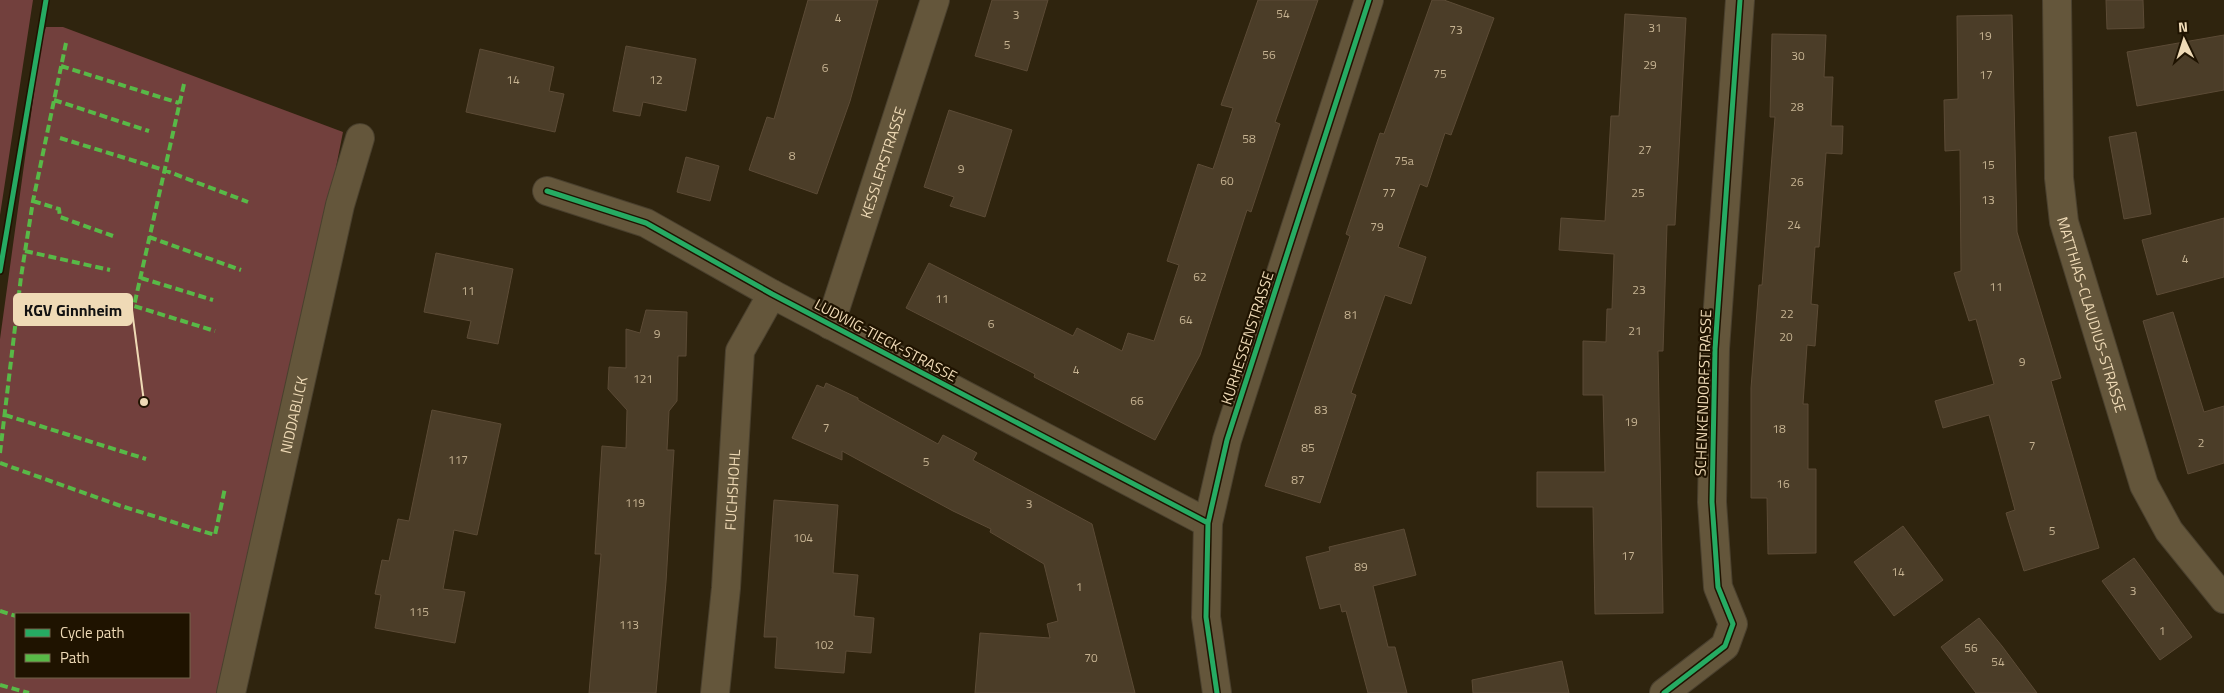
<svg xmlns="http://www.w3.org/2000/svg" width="2224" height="693" viewBox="0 0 2224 693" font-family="'Titillium Web',sans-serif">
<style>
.green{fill:#72403d;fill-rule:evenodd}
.building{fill:#4b3d28;stroke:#5c4b36}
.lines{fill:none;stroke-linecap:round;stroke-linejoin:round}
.minor-casing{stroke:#4a402e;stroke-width:30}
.minor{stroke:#64563b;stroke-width:28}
.quiet{stroke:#58b947;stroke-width:4;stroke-dasharray:8 4;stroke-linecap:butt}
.cycleway-casing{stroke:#1f1300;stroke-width:8}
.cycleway{stroke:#26ab63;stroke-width:5}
.labels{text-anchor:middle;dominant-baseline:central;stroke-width:4.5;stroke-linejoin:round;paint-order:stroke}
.number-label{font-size:12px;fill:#c6b392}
.street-label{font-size:15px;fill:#efdab6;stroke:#1f1300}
.leader{fill:none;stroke:#efdab6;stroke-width:2}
.callout-dot{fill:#efdab6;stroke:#1f1300;stroke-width:2}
.callout{fill:#efdab6;stroke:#efdab6;stroke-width:2}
.callout-label{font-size:16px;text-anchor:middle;font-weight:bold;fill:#111}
</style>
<rect width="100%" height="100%" fill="#2f240e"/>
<!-- green -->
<path class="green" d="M0,0H33L0,215Z
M46,27H63L343,132L313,283L221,693H0V339L41,42ZM16,614H189V677H16Z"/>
<!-- building -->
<path class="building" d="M808,0H878L850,101L817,194L749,170L767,117L774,119Z
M992,0H1048L1027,71L975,56Z
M1258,0H1318L1275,122L1280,124L1251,212L1247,210L1200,355L1155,440L1034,377L1035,374L906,308L929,263L1073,336L1077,328L1122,351L1128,333L1154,341L1179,265L1167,261L1198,164L1213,169L1233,108L1221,105Z
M1432,0H1444L1494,18L1451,135L1445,133L1427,187L1420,184L1398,247L1426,257L1411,304L1385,295L1351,393L1356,395L1320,503L1265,486L1350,236L1346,234L1380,133L1384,134Z
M2106,0H2143L2144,28L2107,29Z
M1625,14L1686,18L1675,225H1667L1663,351H1658L1663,613L1595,614L1593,507H1537V472H1605L1603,395H1583V341L1606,342L1607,309H1612L1614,254L1559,250L1561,218L1605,221L1611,116H1619Z
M2012,15L2017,232L2061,378L2051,381L2099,548L2024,571L2006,513L2015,510L1989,415L1943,428L1935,401L1994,384L1976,319L1969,321L1954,273L1961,271L1960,150L1945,151L1944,100L1958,99L1957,16Z
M1772,34L1826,35L1824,77H1833L1831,126H1843L1842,154L1826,153L1819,247H1815L1811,304L1818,305L1815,346L1807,345L1803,404H1808V469H1816V553L1768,554L1767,498H1751V388L1759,285H1762L1775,117H1770Z
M2224,35V90L2137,106L2127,52Z
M626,46L696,59L686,111L643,102L640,116L613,111Z
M480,49L554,67L549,91L564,94L555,132L466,112Z
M949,110L1012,130L985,217L950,206L954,197L924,187Z
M2136,132L2151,214L2124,219L2109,137Z
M686,157L719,166L710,201L677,192Z
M2224,218V277L2157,295L2142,240Z
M436,253L513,269L498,344L467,338L471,321L424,312Z
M646,310L687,312L686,356H678L677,401L669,411L667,450H674L666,582L656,693H589L601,554H595L602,446L626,448L627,410L608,389L609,367L626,368V329L640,333Z
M2173,312L2204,412L2224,406V463L2188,474L2143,321Z
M826,383L858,398V400L938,444L943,435L977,453L973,460L1092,524L1135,693H975L980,633L1050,638L1047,624L1058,621L1044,564L990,532L991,529L953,511L842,451V460L792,438L817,385L824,388Z
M432,410L501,424L477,535L454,530L443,589L465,592L455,643L375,628L381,595L375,594L382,560L389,561L398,519L409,521Z
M774,500L838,505L833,573L858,575L854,616L874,618L871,653L846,651L844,673L775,668L777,637H764Z
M1903,526L1943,580L1894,616L1854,562Z
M1404,529L1416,575L1373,586L1388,647H1395L1407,693H1368L1346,611L1342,612L1340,604L1320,609L1306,557L1330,551L1329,547Z
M2134,558L2192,637L2160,660L2102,581Z
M1979,618L2002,646L2037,693H1976L1941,647Z
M1562,661L1569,693H1473L1472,680Z"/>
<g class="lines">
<!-- minor casing -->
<g class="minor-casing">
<g id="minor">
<path id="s1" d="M2057,0L2059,178L2064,222L2144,485L2169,531L2224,599"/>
<path d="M547,191L646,223L772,294L1208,523"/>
<path id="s2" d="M830,325L935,0"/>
<path id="s3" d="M231,693L340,205L360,138"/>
<path id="s4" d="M715,693L726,588L740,351L772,294"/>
<path d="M1217,693L1206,617L1208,523L1227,440L1369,0"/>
<path d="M1664,693L1725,646L1733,624L1718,587L1712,502L1715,349L1740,0"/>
</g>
</g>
<!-- minor -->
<use href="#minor" class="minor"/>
<!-- quiet -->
<path class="quiet" d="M61,66L179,103
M184,84L134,306L215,331
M54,100L149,131
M60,138L164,170L248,202
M33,201L59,209L60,217L113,236
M149,237L241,270
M25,251L110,270
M141,278L213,300
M5,415L146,459
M0,453L21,277L33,201L66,43
M0,463L118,505L215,535L225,488
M0,611L16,616
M0,685L29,693"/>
<!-- cycleway casing -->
<g class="cycleway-casing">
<path id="cycleway" d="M547,191L646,223L772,294L1208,523
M0,271L46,0
M1217,693L1206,617L1208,523L1227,440L1369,0
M1664,693L1725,646L1733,624L1718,587L1712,502L1715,349L1740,0"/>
</g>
<!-- cycleway -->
<use href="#cycleway" class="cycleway"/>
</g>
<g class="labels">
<!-- number labels -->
<g class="number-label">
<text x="1283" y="13">54</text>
<text x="1016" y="14">3</text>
<text x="838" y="17">4</text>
<text x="1655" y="27">31</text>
<text x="1456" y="29">73</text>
<text x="1985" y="35">19</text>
<text x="1007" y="44">5</text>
<text x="1269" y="54">56</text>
<text x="1798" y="55">30</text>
<text x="1650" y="64">29</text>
<text x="825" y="67">6</text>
<text x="1440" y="73">75</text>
<text x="1986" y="74">17</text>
<text x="513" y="79">14</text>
<text x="656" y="79">12</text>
<text x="1797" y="106">28</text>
<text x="1249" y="138">58</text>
<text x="1645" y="149">27</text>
<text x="792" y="155">8</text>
<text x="1404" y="160">75a</text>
<text x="1988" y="164">15</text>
<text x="961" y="168">9</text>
<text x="1227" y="180">60</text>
<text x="1797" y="181">26</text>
<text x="1389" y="192">77</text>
<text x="1638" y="192">25</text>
<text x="1988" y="199">13</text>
<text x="1794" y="224">24</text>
<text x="1377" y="226">79</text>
<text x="2185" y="258">4</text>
<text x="1200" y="276">62</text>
<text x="1996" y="286">11</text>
<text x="1639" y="289">23</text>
<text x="468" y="290">11</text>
<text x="942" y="298">11</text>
<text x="1787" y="313">22</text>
<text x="1351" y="314">81</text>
<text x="1186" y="319">64</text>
<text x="991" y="323">6</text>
<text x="1635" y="330">21</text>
<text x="657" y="333">9</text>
<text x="1786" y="336">20</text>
<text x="2022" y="361">9</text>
<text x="1076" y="369">4</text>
<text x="643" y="378">121</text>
<text x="1137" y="400">66</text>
<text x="1321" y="409">83</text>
<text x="1631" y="421">19</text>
<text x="826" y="427">7</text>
<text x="1779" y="428">18</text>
<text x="2201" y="442">2</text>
<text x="2032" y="445">7</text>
<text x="1308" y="447">85</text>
<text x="458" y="459">117</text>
<text x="926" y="461">5</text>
<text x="1298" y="479">87</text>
<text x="1783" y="483">16</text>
<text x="635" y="502">119</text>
<text x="1029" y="503">3</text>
<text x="2052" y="530">5</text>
<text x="803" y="537">104</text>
<text x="1628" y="555">17</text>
<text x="1361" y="566">89</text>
<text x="1898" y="571">14</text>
<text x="1079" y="586">1</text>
<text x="2133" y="590">3</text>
<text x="419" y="611">115</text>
<text x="629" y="624">113</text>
<text x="2162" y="630">1</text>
<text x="824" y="644">102</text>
<text x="1971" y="647">56</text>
<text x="1091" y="657">70</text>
<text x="1998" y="661">54</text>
</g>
<!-- street labels -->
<g class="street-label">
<text stroke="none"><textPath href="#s2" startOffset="171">KESSLERSTRASSE</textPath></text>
<text stroke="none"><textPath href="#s1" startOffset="319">MATTHIAS-CLAUDIUS-STRASSE</textPath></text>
<text transform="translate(1247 338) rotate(-72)">KURHESSENSTRASSE</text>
<text transform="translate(886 340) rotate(28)">LUDWIG-TIECK-STRASSE</text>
<text transform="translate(1703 393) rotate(-88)">SCHENKENDORFSTRASSE</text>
<text stroke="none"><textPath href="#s3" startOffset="285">NIDDABLICK</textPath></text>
<text stroke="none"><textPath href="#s4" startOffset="204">FUCHSHOHL</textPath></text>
</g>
</g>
<!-- callouts -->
<path class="leader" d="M144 402L132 310"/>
<circle class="callout-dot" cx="144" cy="402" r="5"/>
<rect class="callout" x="14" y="294" width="118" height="31" rx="5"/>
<g class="callout-label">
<text x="73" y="316">KGV Ginnheim</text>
</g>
<!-- legend -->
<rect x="15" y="613" width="175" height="65" fill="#1f1300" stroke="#726349"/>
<rect x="25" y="629" width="25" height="8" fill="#26ab63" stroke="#726349"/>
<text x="60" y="638" font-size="15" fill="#efdab6">Cycle path</text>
<rect x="25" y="654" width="25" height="8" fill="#58b947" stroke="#726349"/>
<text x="60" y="663" font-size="15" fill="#efdab6">Path</text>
<!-- north arrow -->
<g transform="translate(2184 40) rotate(356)" stroke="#1f1300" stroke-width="4" paint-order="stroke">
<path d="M0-4L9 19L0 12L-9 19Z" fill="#efdab6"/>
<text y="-8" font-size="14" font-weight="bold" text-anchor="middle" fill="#efdab6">N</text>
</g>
</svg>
